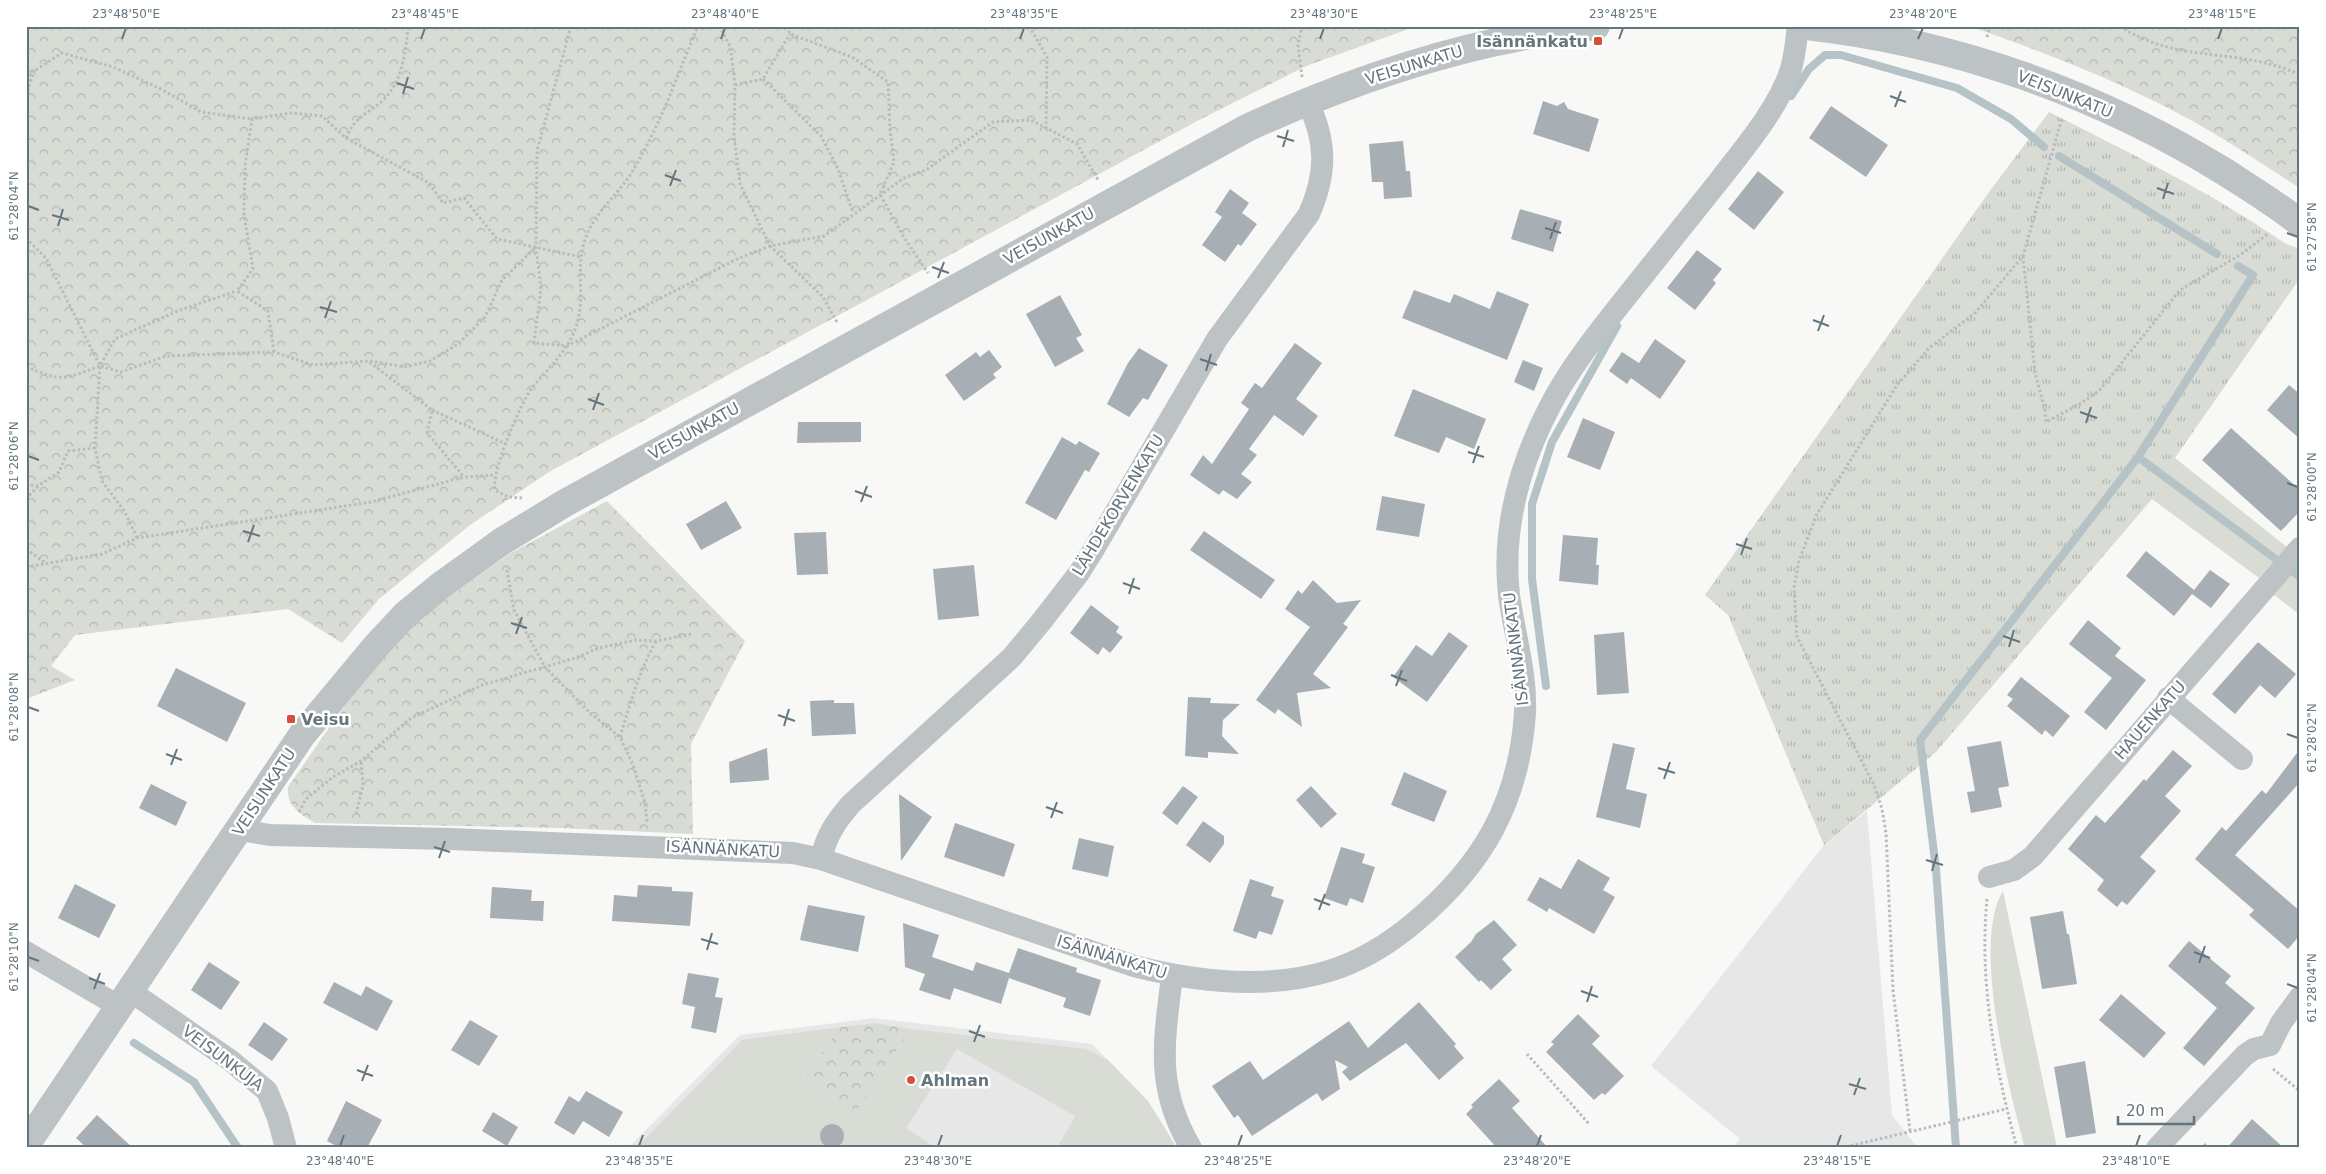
<svg xmlns="http://www.w3.org/2000/svg" width="2326" height="1174" font-family="'DejaVu Sans',sans-serif">
	<style>
		.built { fill: #e6e7e6 }
		.grass { fill: #d8dcd5 }
		.forest { fill: url(#forest-crowns) }
		.park { fill: url(#park-tufts) }
		.lines { fill: none; stroke-linecap: round; stroke-linejoin: round }
		.stream { stroke: #b6c3c6; stroke-width: 8 }
		.building { fill: #a7afb4 }
		.path { stroke: #b8bcbe; stroke-width: 3; stroke-dasharray: 2.5 2.5; stroke-linecap: butt }
		.minor { stroke: #bdc2c5; stroke-width: 22 }
		.tertiary { stroke: #bdc2c5; stroke-width: 28 }
		.ticks { fill: none; stroke: #65757e; stroke-width: 2 }
		.poi-dot { fill: #d55038; stroke: #fff; stroke-width: 2 }
		.labels { text-anchor: middle; dominant-baseline: central; stroke-width: 5; stroke-linejoin: round; paint-order: stroke }
		.poi-label { font-size: 16px; font-weight: bold; fill: #65757e; stroke: #fff; text-anchor: start }
		.street-label { font-size: 16px; fill: #65757e; stroke: #fff }
		.neatline { fill: none; stroke: #65757e; stroke-width: 2 }
		.ticks-label { font-size: 12px; text-anchor: middle; fill: #65757e }
	</style>
	<defs>
		<pattern id="forest-crowns" width="20" height="18" patternUnits="userSpaceOnUse" patternTransform="scale(1.25)"><rect width="20" height="18" fill="#d8dcd5"/><path d="M2 6a3 3 0 1 1 6 0M12 15a3 3 0 1 1 6 0" fill="none" stroke="#b3b7b2"/></pattern>
		<pattern id="park-tufts" width="24" height="20" patternUnits="userSpaceOnUse" patternTransform="scale(1.25)"><rect width="24" height="20" fill="#d8dcd5"/><path d="M3 7l-1-3M5 7V3M7 7l1-3M15 17l-1-3M17 17v-4M19 17l1-3" fill="none" stroke="#b3b7b2"/></pattern>
	</defs>
	<rect width="100%" height="100%" fill="#f8f8f6"/>
	<path class="built" d="M1867,811l25,304 26,33h-185l7,-9 -89,-73 173,-221z
		M874,1018l218,26 56,57 29,47h-549l112,-113z"/>
	<path class="grass" d="M2175,458l112,89 -28,31 -107,-79z
		M2300,564v51l-27,-21z
		M2003,891l54,257h-32c-16,-58 -54,-206 -22,-257z
		M841,1027l-39,50 54,34 55,-82 175,20 22,11 40,41 29,47h-120l18,-32 -118,-67 -51,79 30,20 -299,-1 105,-107z"/>
	<path class="forest" d="M26,26h1391l-111,40 -107,54 -650,352 -79,53 -91,74 -37,44 -54,-34 -213,26 -24,31 24,14 -49,19z
		M1969,26h331v162c-32,-20 -64,-42 -97,-61 -74,-42 -154,-73 -234,-101z
		M607,501l138,140 -54,103 2,90 -132,-6 -246,-5c-15,-9 -29,-17 -27,-36l52,-75 48,-61 31,-33 90,-64z
		M875,1023l36,6 -55,82 -54,-33 39,-51z"/>
	<path class="park" d="M2049,112c83,42 160,79 237,132l14,5v29l-125,180 -23,41 -216,253 -112,93 -96,-230 -23,-20 284,-403z"/>
	<g class="lines">
		<path class="stream" d="M1791,96l18,-27 16,-14h16l116,33 54,31 33,28
			M2059,156l158,98
			M2138,457l162,120
			M1546,686l-14,-107v-75l20,-62 65,-116
			M134,1043l60,39 44,66
			M1956,1148l-20,-279 -16,-129 218,-283 115,-182 -15,-9"/>
	</g>
	<path class="building" d="M1543,101l14,5 7,-4 4,7 31,10 -10,33 -56,-18z
		M1831,106l57,39 -22,32 -57,-39z
		M1403,141l3,30h4l2,26 -28,2 -1,-17h-11l-3,-38z
		M1758,171l26,21 -30,38 -26,-21z
		M1230,189l19,14 -7,10 15,11 -16,22 -3,-2 -13,18 -23,-17 20,-28 -7,-5z
		M1520,209l42,12 -9,31 -42,-13z
		M1697,250l25,19 -9,11 3,3 -21,27 -28,-22z
		M1414,290l36,13 4,-9 36,15 7,-18 32,13 -22,56 -105,-42z
		M1060,295l22,40 -6,3 8,13 -29,16 -29,-53z
		M1655,339l31,22 -26,38 -29,-21 -4,6 -18,-13 13,-19 17,11z
		M1295,343l27,20 -26,36 22,17 -15,20 -29,-21 -25,34 8,6 -16,19 11,8 -15,17 -14,-9 -4,5 -29,-20 13,-20 9,9 37,-55 -8,-6 14,-20 7,5z
		M1139,348l29,17 -20,35 -5,-2 -14,19 -22,-13 21,-41z
		M989,350l13,17 -9,7 3,4 -32,23 -19,-26 31,-23 4,5z
		M1523,360l20,8 -9,23 -20,-9z
		M2289,385l11,9v45l-33,-29z
		M1413,389l73,30 -12,30 -28,-12 -7,16 -45,-17z
		M1583,418l32,14 -15,38 -33,-13z
		M798,422h63v20l-64,1z
		M2231,428l69,62v21l-19,20 -79,-71z
		M1062,437l14,8 3,-4 21,12 -11,19 -4,-2 -29,50 -31,-17z
		M1382,496l43,8 -6,33 -43,-7z
		M726,501l16,27 -41,22 -15,-26z
		M1204,531l71,49 -14,19 -71,-49z
		M826,532l2,42 -31,1 -3,-42z
		M1563,535l35,3 -2,27h3l-1,20 -39,-4z
		M2146,551l48,39 16,-20 20,14 -19,24 -19,-14 -18,22 -48,-40z
		M974,565l5,51 -41,4 -5,-51z
		M1313,580l24,23 24,-3 -18,24 5,3 -35,47 18,14 -34,5 5,34 -24,-18 -3,5 -19,-14 54,-73 -25,-18 13,-19 4,4z
		M1091,605l28,22 -3,5 7,5 -13,16 -7,-6 -5,8 -28,-22z
		M2088,620l33,28 -6,8 31,24 -40,50 -22,-18 28,-34 -43,-34z
		M1449,632l19,14 -41,56 -34,-25 23,-32 16,11z
		M1624,632l5,61 -32,2 -3,-60z
		M2258,642l38,32 -21,24 -15,-13 -25,29 -23,-20z
		M176,668l70,35 -19,39 -70,-36z
		M2021,677l49,39 -17,21 -8,-7 -3,5 -35,-29 6,-7 -6,-4z
		M1188,697l23,1 -1,5 30,1 -17,16 -1,16 17,18 -31,-2v6l-23,-2z
		M834,700v3h20l2,31 -44,2 -2,-35z
		M2001,741l8,45 -11,2 4,19 -31,6 -4,-21 8,-1 -8,-44z
		M1613,743l22,5 -9,41 21,5 -7,34 -44,-11z
		M767,748l2,32 -39,3 -1,-21z
		M2300,749v33l-65,73 65,56v24l-12,14 -39,-34 5,-5 -59,-51 27,-32 4,4 36,-41 4,4z
		M2173,750l19,16 -27,30 16,15 -41,46 16,14 -29,34 -5,-4 -5,6 -20,-17 7,-10 -36,-31 28,-34 9,8 39,-44 2,2z
		M1404,772l43,19 -13,31 -43,-17z
		M151,784l36,18 -11,24 -37,-18z
		M1183,786l15,11 -21,28 -15,-12z
		M1311,786l26,28 -16,14 -25,-28z
		M899,794l33,23 -31,44z
		M1203,821l21,15v8l-14,19 -24,-18z
		M955,823l60,21 -11,33 -60,-20z
		M1079,838l35,8 -6,31 -36,-8z
		M1341,847l24,7 -3,9 13,4 -12,36 -13,-5 -3,8 -23,-8z
		M1578,859l32,19 -7,12 12,7 -21,37 -45,-26 -2,4 -20,-12 13,-23 21,12z
		M1250,879l24,8 -3,9 13,4 -12,35 -13,-4 -3,8 -23,-8z
		M75,884l41,21 -17,33 -41,-20z
		M638,885l34,2v4l21,1 -3,34 -78,-5 2,-26 23,2z
		M492,887l40,3 -1,11h13l-1,20 -53,-3z
		M808,905l57,11 -7,36 -58,-12z
		M2063,911l4,23h2l8,50 -35,5 -12,-72z
		M1494,920l23,25 -15,14 10,11 -21,20 -10,-10 -2,2 -24,-25 16,-15 5,-8z
		M903,923l36,12 -7,22 41,14 3,-9 33,11 9,-25 59,20 -1,4 25,8 -11,36 -27,-9 3,-9 -57,-20 -8,26 -47,-16 -4,12 -31,-10 6,-16 -20,-7z
		M2189,941l42,35 -6,7 30,25 -51,58 -21,-18 34,-40 -49,-42z
		M209,962l31,20 -19,28 -30,-20z
		M688,973l31,5 -4,19 8,1 -7,35 -25,-5 4,-21 -13,-3z
		M334,982l27,14 5,-10 27,15 -16,30 -54,-28z
		M2121,994l45,39 -22,25 -45,-38z
		M1419,1002l37,42 -2,2 10,12 -25,22 -33,-37 -56,38 -8,-9 6,-5 -13,-7 5,29 -18,12 -5,-8 -65,43 -14,-21 -4,3 -22,-32 38,-25 13,19 86,-59 19,27z
		M1578,1014l22,22 -8,8 32,32 -19,19 -3,-2 -8,7 -48,-48 8,-8 -3,-2z
		M470,1020l28,16 -19,30 -28,-16z
		M264,1022l24,17 -16,22 -24,-16z
		M2085,1061l11,72 -30,5 -12,-71z
		M1499,1079l21,22 -8,7 36,40h-51l-31,-34 7,-7 -2,-2z
		M586,1091l37,21 -14,25 -26,-16 -9,14 -20,-12 15,-27 10,6z
		M346,1101l36,19 -15,28h-27l-13,-7z
		M493,1112l25,15 -11,19 -25,-15z
		M97,1115l36,33h-46l-11,-10z
		M2252,1119l32,29h-57z
		M820 1136a12 12 0 1 1 24 0a12 12 0 1 1-24 0Z"/>
	<g class="lines">
		<path class="path" d="M571,26l-34,125 -1,97 5,40 -7,55 33,3 172,-88 31,-12 54,-10 80,-58 22,-8 67,-48 38,-2 46,24 21,36
			M719,26l11,20 2,14 3,25 -1,51 6,48 30,62 53,51 15,27
			M787,26l3,8 62,23 36,25 2,48 4,32 -14,32 23,42 25,37
			M1029,26l18,31 -1,71
			M2120,26c54,38 123,21 180,49
			M1987,37l3,-11
			M26,71h8l28,-18 51,14 46,21 42,24 51,7
			M1302,77l-4,-32 4,-19
			M26,79l8,-8 -8,24
			M763,79l58,57 17,33 15,44
			M735,85l28,-6 27,-45
			M346,138c10,-22 17,-21 35,-36 21,-18 25,-50 27,-76
			M26,238l20,20 54,108 21,6 45,-16 108,-4 39,13 55,-4 64,49 -5,23 37,44
			M2023,256l12,117 10,37 1,12 32,-17 21,-14 81,-101 60,-35 29,-22
			M274,352l-6,-41 -31,-20 16,-22 -9,-54 1,-49 7,-47 39,-6 31,3 24,22 83,45 14,20 21,-5 33,41 84,18
			M370,361l35,6 25,-6 28,-17 27,-27 17,-37 33,-32
			M26,366c36,17 38,13 74,0
			M432,410l74,34
			M26,484l12,2 21,-14 9,-21 27,-3
			M522,498l-14,-1 -13,-7c-4,-18 25,-86 37,-102 16,-20 36,-37 44,-61 10,-28 -1,-59 9,-87 8,-26 31,-43 45,-65 29,-46 47,-99 68,-149
			M26,499l11,-12
			M137,538l-12,-26 -23,-31 -7,-33 5,-82 15,-27 65,-29 57,-19
			M26,549l21,15
			M26,567l76,-13 35,-16 234,-36 93,-25 31,-2
			M507,570l7,40 31,57 45,46 30,24 13,28 12,38 2,19
			M620,737c10,-33 19,-65 36,-96
			M299,812l7,-13 27,-22 28,-16 50,-43 71,-33 93,-27 24,-10 37,-8 20,1 35,-7
			M356,814l7,-29 -2,-24
			M1987,899c-8,84 8,168 30,249
			M1527,1054l63,71
			M2273,1069l27,22
			M1910,1131l-17,-141 -7,-157 -4,-24 -8,-24 -77,-148 -3,-50 5,-26 17,-45 81,-131 32,-37 46,-35 48,-57 39,-138
			M2204,1144l4,4
			M1841,1148l165,-39"/>
		<path class="minor" d="M2168,698l74,61
			M240,830l30,5 181,4 342,14 28,6 313,107c63,16 132,24 195,5 33,-10 60,-27 86,-49 68,-57 104,-120 110,-209 2,-40 -11,-80 -16,-118 -7,-64 10,-128 39,-185 19,-38 45,-71 71,-104 34,-43 69,-86 103,-129 23,-30 56,-69 68,-105 5,-15 6,-31 8,-46
			M821,859c5,-23 15,-38 30,-55l161,-147 29,-35 38,-49 15,-24 123,-210 92,-125c18,-41 18,-73 -2,-113
			M1989,877l25,-7 19,-14 267,-308
			M26,952l94,55
			M1172,976c-8,66 -17,111 19,172
			M130,991l100,69 37,31 11,27 8,30
			M2157,1148l88,-93 9,-6 16,-4 11,-22 19,-26"/>
		<path class="tertiary" d="M1806,26c147,16 293,68 419,146 25,16 51,32 75,51
			M26,1145l276,-410 75,-90 29,-31 34,-28 61,-44 64,-39 682,-375c111,-51 227,-90 349,-102"/>
	</g>
	<path class="ticks" d="M122,39l4,-11M421,39l4,-11M721,39l4,-11M1020,39l4,-11M1320,39l4,-11M1619,39l4,-11M1918,39l5,-11M2218,39l4,-11M397,83l17,6M403,94l5,-17M1890,96l16,6M1895,107l6,-16M1277,136l17,5M1283,147l5,-17M665,175l16,6M670,186l6,-16M2157,188l17,6M2163,199l5,-16M28,206l11,4M52,215l17,5M58,226l5,-17M1545,228l16,5M2287,233l11,4M1550,239l6,-17M932,267l17,6M938,278l6,-16M320,307l17,5M325,318l6,-17M1813,320l16,6M1818,331l6,-16M1200,359l17,6M1206,371l5,-17M588,399l16,6M593,410l6,-17M2080,412l17,6M2086,423l5,-16M1468,452l16,5M28,456l11,4M1473,463l6,-17M2287,483l11,4M855,491l17,6M861,502l6,-16M243,531l17,5M248,542l6,-17M1736,544l16,5M1741,555l6,-17M1123,583l17,6M1129,594l5,-16M511,623l16,5M516,634l6,-17M2003,636l17,6M2009,647l5,-17M1391,675l16,6M1396,686l6,-16M28,707l11,4M778,715l17,6M784,726l5,-17M2287,734l11,4M166,754l16,6M171,765l6,-16M1658,768l17,5M1664,779l6,-17M1046,807l17,6M1051,818l6,-16M434,847l16,5M439,858l6,-17M1926,860l17,5M1932,871l5,-17M1314,899l16,6M1319,910l6,-16M701,939l17,5M707,950l5,-17M2194,952l16,6M28,957l11,4M2199,963l6,-17M89,978l16,6M2287,984l11,4M94,989l6,-16M1581,991l17,6M1587,1002l5,-16M969,1031l16,6M974,1042l6,-17M357,1070l16,6M362,1081l6,-16M1849,1084l17,5M1854,1095l6,-17M340,1146l4,-11M639,1146l4,-11M938,1146l4,-11M1238,1146l4,-11M1537,1146l4,-11M1837,1146l4,-11M2136,1146l4,-11"/>
	<g class="poi-dot">
		<rect x="1593" y="36" width="10" height="10" rx="2.5"/>
		<rect x="286" y="714" width="10" height="10" rx="2.5"/>
		<circle cx="911" cy="1080" r="5"/>
	</g>
	<g class="labels">
		<g class="poi-label">
			<text x="1588" y="41" text-anchor="end">Isännänkatu</text>
			<text x="301" y="719">Veisu</text>
			<text x="921" y="1080">Ahlman</text>
		</g>
		<g class="street-label">
			<text transform="translate(1414 65) rotate(-17)">VEISUNKATU</text>
			<text transform="translate(2065 94) rotate(22)">VEISUNKATU</text>
			<text transform="translate(1049 236) rotate(-29)">VEISUNKATU</text>
			<text transform="translate(694 431) rotate(-29)">VEISUNKATU</text>
			<text transform="translate(1118 505) rotate(-59)">LÄHDEKORVENKATU</text>
			<text transform="translate(1516 649) rotate(-97)">ISÄNNÄNKATU</text>
			<text transform="translate(2150 720) rotate(-49)">HAUENKATU</text>
			<text transform="translate(264 792) rotate(-57)">VEISUNKATU</text>
			<text transform="translate(723 849) rotate(3)">ISÄNNÄNKATU</text>
			<text transform="translate(1112 957) rotate(17)">ISÄNNÄNKATU</text>
			<text transform="translate(223 1058) rotate(37)">VEISUNKUJA</text>
		</g>
	</g>
	<rect width="2326" height="1174" fill="none" stroke="#ffffff" stroke-width="55"/>
	<path d="M2118 1116v8h76v-8" fill="none" stroke="#65757e" stroke-width="2.5"/>
	<text x="2126" y="1116" font-size="15" fill="#65757e" stroke="#ffffff" stroke-width="4" paint-order="stroke">20 m</text>
	<rect x="28" y="28" width="2270" height="1118" class="neatline"/>
	<g class="ticks-label">
		<text x="126" y="18">23°48'50"E</text>
		<text x="425" y="18">23°48'45"E</text>
		<text x="725" y="18">23°48'40"E</text>
		<text x="1024" y="18">23°48'35"E</text>
		<text x="1324" y="18">23°48'30"E</text>
		<text x="1623" y="18">23°48'25"E</text>
		<text x="1923" y="18">23°48'20"E</text>
		<text x="2222" y="18">23°48'15"E</text>
		<text transform="translate(14 206) rotate(-90)" y="4">61°28'04"N</text>
		<text transform="translate(2312 237) rotate(-90)" y="4">61°27'58"N</text>
		<text transform="translate(14 456) rotate(-90)" y="4">61°28'06"N</text>
		<text transform="translate(2312 487) rotate(-90)" y="4">61°28'00"N</text>
		<text transform="translate(14 707) rotate(-90)" y="4">61°28'08"N</text>
		<text transform="translate(2312 738) rotate(-90)" y="4">61°28'02"N</text>
		<text transform="translate(14 957) rotate(-90)" y="4">61°28'10"N</text>
		<text transform="translate(2312 988) rotate(-90)" y="4">61°28'04"N</text>
		<text x="340" y="1165">23°48'40"E</text>
		<text x="639" y="1165">23°48'35"E</text>
		<text x="938" y="1165">23°48'30"E</text>
		<text x="1238" y="1165">23°48'25"E</text>
		<text x="1537" y="1165">23°48'20"E</text>
		<text x="1837" y="1165">23°48'15"E</text>
		<text x="2136" y="1165">23°48'10"E</text>
	</g>
</svg>
